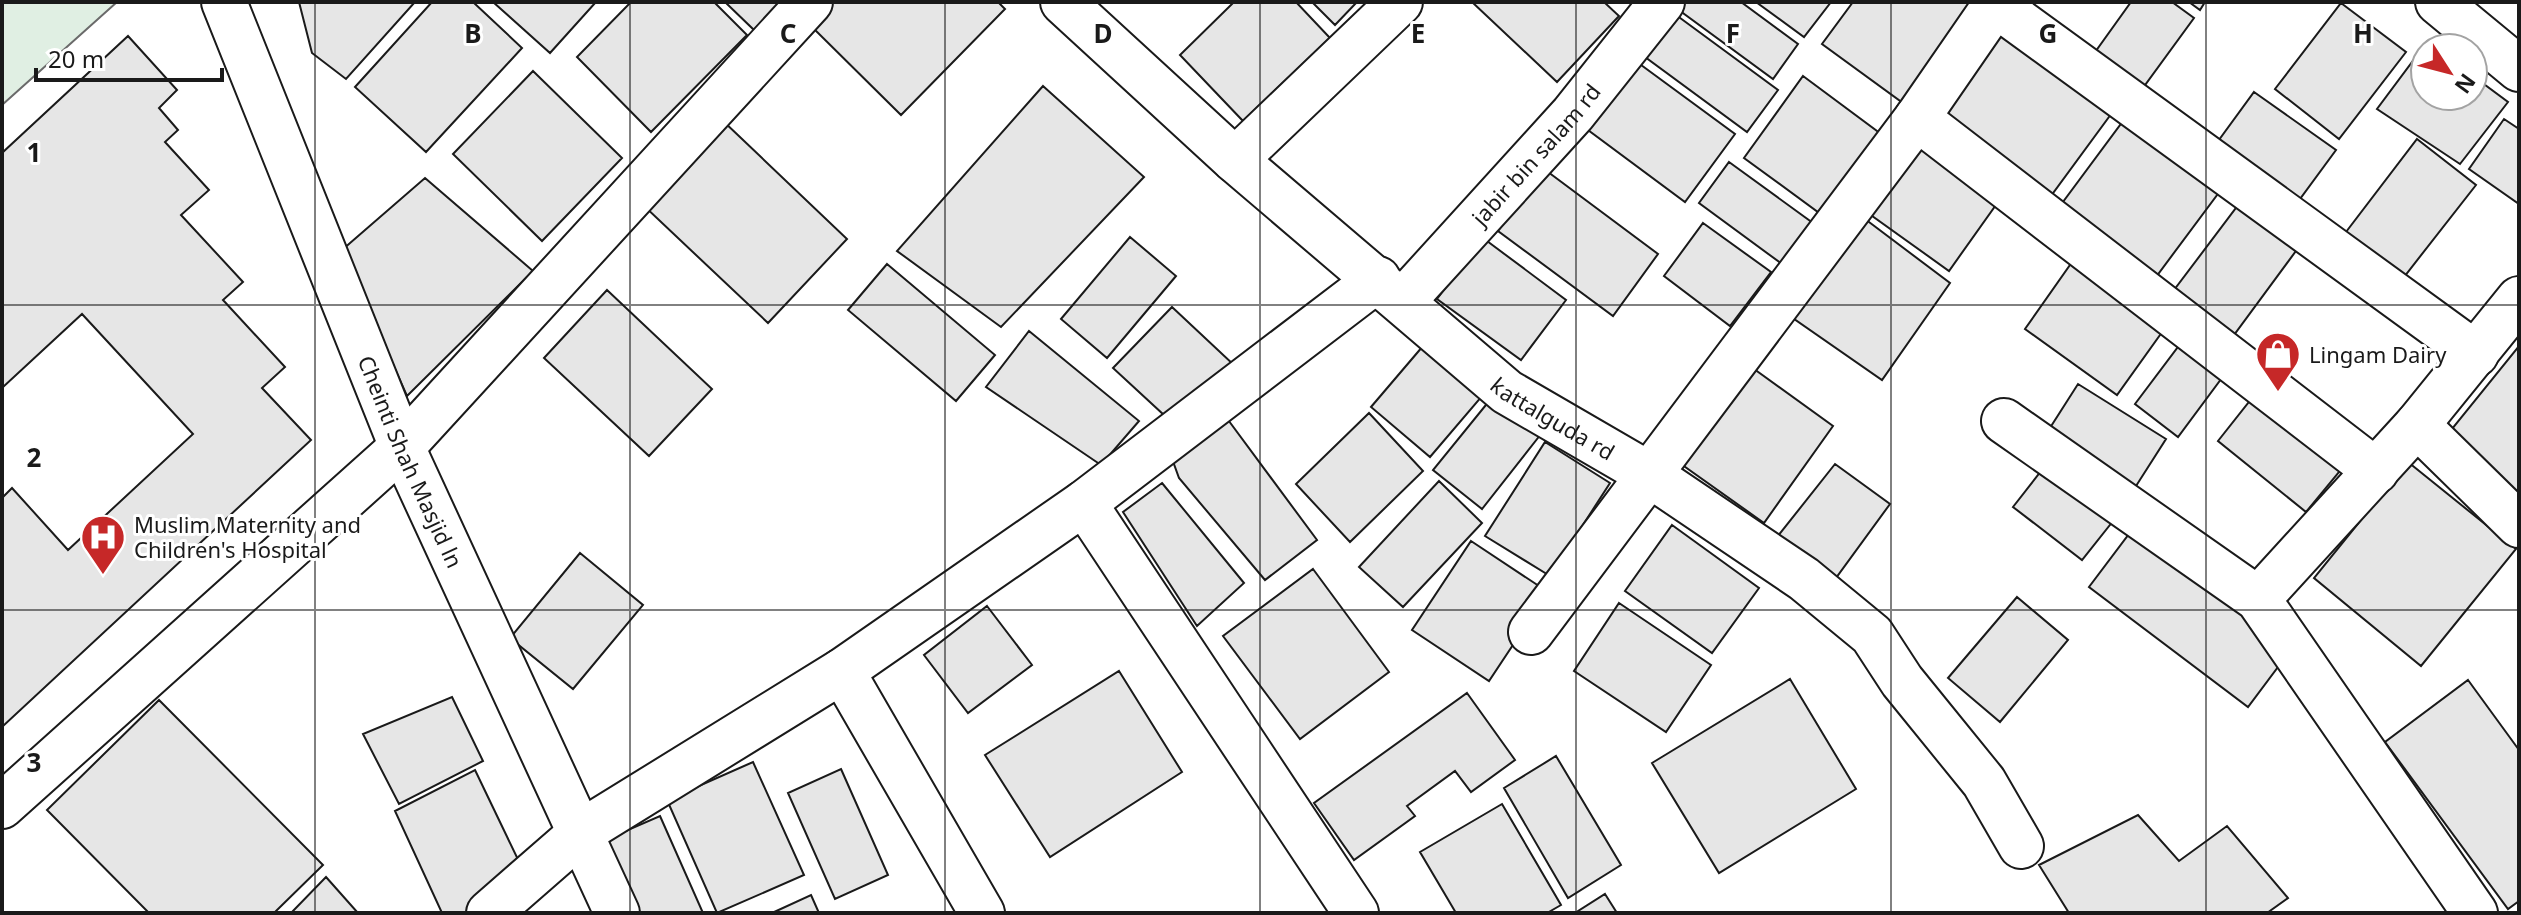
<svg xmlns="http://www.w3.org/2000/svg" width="2521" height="915" font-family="'Noto Sans',sans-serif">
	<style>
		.green { fill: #e0efe3; stroke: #6a6a6a; stroke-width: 2 }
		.building { fill: #e6e6e6; stroke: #1a1a1a; stroke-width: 2 }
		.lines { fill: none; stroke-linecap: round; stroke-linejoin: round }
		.minor-casing { stroke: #1a1a1a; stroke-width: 48 }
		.minor { stroke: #fff; stroke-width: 44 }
		.grid { fill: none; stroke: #1a1a1a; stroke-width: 2; stroke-opacity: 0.55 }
		.labels { text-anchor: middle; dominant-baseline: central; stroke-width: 6; stroke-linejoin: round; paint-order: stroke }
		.street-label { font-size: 22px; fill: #1a1a1a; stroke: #fff }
		.poi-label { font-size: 22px; fill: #1a1a1a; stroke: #fff; text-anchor: start }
		.grid-label { font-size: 26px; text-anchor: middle; font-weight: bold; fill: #1a1a1a; stroke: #fff; stroke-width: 6; stroke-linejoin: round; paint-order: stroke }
	</style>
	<rect width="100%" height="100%" fill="#fff"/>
	<path class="green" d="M2,2h115l-115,103z"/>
	<path class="building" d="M299,2h116l-69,77 -34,-26z
		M432,2h41l49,46 -96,104 -71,-65z
		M493,2h103l-46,51z
		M631,2h83l33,33 -96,97 -74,-75z
		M725,2h56l-27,28z
		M827,2h171l7,7 -104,106 -94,-93z
		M1234,2h62l34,36 -87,83 -63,-66z
		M1312,2h45l-22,23z
		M1472,2h132l15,14 -62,66z
		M1674,2h67l57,42 -25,35 -101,-74z
		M1756,2h75l-27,35z
		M1853,2h124l-74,101 -81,-59z
		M2131,2h41l22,16 -57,78 -49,-34z
		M2189,2h16l-5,8z
		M2341,3l65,49 -67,87 -64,-50z
		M1672,12l106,78 -31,42 -106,-78z
		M2004,23l113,83 -72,98 -113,-84z
		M128,36l49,54 -18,18 19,22 -13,12 44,48 -28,25 62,67 -20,18 62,67 -23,21 49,52 -309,287v-229l10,-10 56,62 125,-116 -111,-120 -80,74v-235z
		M2427,42l8,6h-10v48h48v-20l35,26 -48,62 -83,-55z
		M1637,62l98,72 -50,68 -97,-72z
		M533,71l89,87 -80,83 -89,-87z
		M1803,76l78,58 -59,81 -78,-57z
		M1043,86l101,91 -143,150 -104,-76z
		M2254,92l82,58 -39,53 -81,-59z
		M2132,109l97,70 -76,102 -96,-71z
		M721,119l126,120 -79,84 -126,-119z
		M2504,119l15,10v75l-50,-35z
		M1921,138l82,57 -54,76 -81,-58z
		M2417,139l59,46 -72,92 -58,-45z
		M1729,162l88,64 -31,41 -87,-64z
		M1544,169l114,85 -45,62 -115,-85z
		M425,178l108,93 -126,125 -65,-146z
		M2248,192l59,44 -76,103 -60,-45z
		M1865,219l85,64 -68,97 -95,-66z
		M1703,223l68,49 -41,54 -66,-50z
		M1130,237l46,39 -69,82 -46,-39z
		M1483,238l83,62 -45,60 -84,-61z
		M2077,255l93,66 -53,74 -92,-66z
		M887,264l108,91 -39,46 -108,-91z
		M607,290l105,99 -63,67 -105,-98z
		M1172,307l63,59 -58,61 -64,-59z
		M1029,331l110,90 -38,44 -115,-78z
		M2187,335l43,32 -52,70 -43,-33z
		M1423,346l60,49 -53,62 -59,-50z
		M2519,346v147l-72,-58z
		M1743,361l90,65 -69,97 -90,-64z
		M2078,384l88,55 -37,58 -88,-55z
		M2260,388l89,72 -43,52 -88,-71z
		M1494,395l47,39 -59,75 -49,-39z
		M1223,413l94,127 -52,40 -86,-102 -9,-25z
		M1369,413l54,58 -73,71 -54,-58z
		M1545,442l65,41 -60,93 -65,-40z
		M2052,457l69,54 -39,49 -69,-53z
		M2408,462l108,87 -95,117 -107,-88z
		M1835,464l55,40 -57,78 -59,-41z
		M1439,481l43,42 -79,84 -44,-40z
		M1162,483l82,100 -47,43 -74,-114z
		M1672,525l87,63 -47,65 -87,-62z
		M2132,530l158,121 -42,56 -159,-120z
		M1471,541l77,51 -59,89 -77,-51z
		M580,553l63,52 -70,84 -63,-51z
		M1313,569l76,103 -89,67 -77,-103z
		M2017,597l51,43 -68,82 -52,-44z
		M1619,603l92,62 -45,67 -92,-61z
		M987,606l45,59 -64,48 -44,-58z
		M1119,671l63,101 -132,85 -65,-102z
		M1790,679l66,110 -137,84 -67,-110z
		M2468,680l51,70v151l-11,8 -123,-167z
		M1467,693l48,67 -44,32 -16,-21 -48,35 8,10 -61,44 -40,-57z
		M452,697l31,64 -84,43 -36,-70z
		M159,700l164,165 -49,48h-125l-102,-103z
		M1556,756l65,109 -53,33 -64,-110z
		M753,762l51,113 -87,38 -50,-113z
		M841,769l47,106 -53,24 -47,-106z
		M475,770l49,102 -56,41h-26l-47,-102z
		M1502,804l59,101 -14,8h-91l-36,-61z
		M2138,815l41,46 48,-35 61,72 -21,15h-198l-30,-48z
		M660,816l43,97h-64l-32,-74z
		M326,877l32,36h-67z
		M1605,894l12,19h-42z
		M811,895l8,18h-47z"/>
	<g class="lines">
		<g class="minor-casing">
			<g id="minor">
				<path id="s1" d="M224,2l178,445 215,466"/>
				<path id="s2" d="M1063,2l172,158 272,232 143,83 154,104 68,56 30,46 82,101 37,64"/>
				<path d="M1992,2l484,352"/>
				<path d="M2438,2l81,67"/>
				<path d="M1917,118l459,353"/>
				<path d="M1235,160l165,-158"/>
				<path id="s3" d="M1403,301l170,-187 89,-112"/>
				<path d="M2004,421l254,178 217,314"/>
				<path d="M2417,425l102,100"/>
				<path d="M1084,503l272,410"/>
				<path d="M2258,599l159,-174 102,-126"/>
				<path d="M1531,632l386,-514 78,-113"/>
				<path d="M842,671l140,242"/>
				<path d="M2,806l400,-359 408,-445"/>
				<path d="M489,913l94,-82 259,-160 242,-168 294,-224"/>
			</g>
		</g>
		<use href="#minor" class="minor"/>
	</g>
	<path class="grid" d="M315,2v911M630,2v911M945,2v911M1260,2v911M1576,2v911M1891,2v911M2206,2v911M2,305h2517M2,610h2517"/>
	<defs>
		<g id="shop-pin" transform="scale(2.3)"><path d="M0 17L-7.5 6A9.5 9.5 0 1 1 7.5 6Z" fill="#c62828" stroke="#fff"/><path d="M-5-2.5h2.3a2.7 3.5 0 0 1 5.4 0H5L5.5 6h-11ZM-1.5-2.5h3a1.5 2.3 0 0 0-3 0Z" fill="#fff"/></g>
		<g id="hospital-pin" transform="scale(2.3)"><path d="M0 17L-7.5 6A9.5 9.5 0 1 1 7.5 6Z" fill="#c62828" stroke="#fff"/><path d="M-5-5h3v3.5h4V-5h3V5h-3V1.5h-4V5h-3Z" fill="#fff"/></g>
	</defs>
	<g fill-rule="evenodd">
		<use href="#shop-pin" x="2278" y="354"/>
		<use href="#hospital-pin" x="103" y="537"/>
	</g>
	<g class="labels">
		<g class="street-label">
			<text stroke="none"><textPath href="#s3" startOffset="198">jabir bin salam rd</textPath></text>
			<text stroke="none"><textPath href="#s2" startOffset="644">kattalguda rd</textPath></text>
			<text stroke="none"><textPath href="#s1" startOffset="496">Cheinti Shah Masjid ln</textPath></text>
		</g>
		<g class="poi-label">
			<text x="2309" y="354">Lingam Dairy</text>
			<text x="134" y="524">Muslim Maternity and<tspan x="134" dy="25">Children's Hospital</tspan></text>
		</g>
	</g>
	<g class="grid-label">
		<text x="473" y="43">B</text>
		<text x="788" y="43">C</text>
		<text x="1103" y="43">D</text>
		<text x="1418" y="43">E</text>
		<text x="1733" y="43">F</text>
		<text x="2048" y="43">G</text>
		<text x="2363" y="43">H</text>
		<text x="34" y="162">1</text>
		<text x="34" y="467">2</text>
		<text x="34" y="772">3</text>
	</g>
	<rect width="2521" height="915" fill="none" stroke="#1a1a1a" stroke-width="8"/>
	<g transform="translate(2449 72) rotate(126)"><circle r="38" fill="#ffffff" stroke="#a3a3a3" stroke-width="2"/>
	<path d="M0-6L14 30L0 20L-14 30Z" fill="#c62828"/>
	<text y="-12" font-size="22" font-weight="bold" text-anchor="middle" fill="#1a1a1a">N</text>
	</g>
	<path d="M36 68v12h186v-12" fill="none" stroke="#1a1a1a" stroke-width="4"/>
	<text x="48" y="68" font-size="24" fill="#1a1a1a" stroke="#ffffff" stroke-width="6" paint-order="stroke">20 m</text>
</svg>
